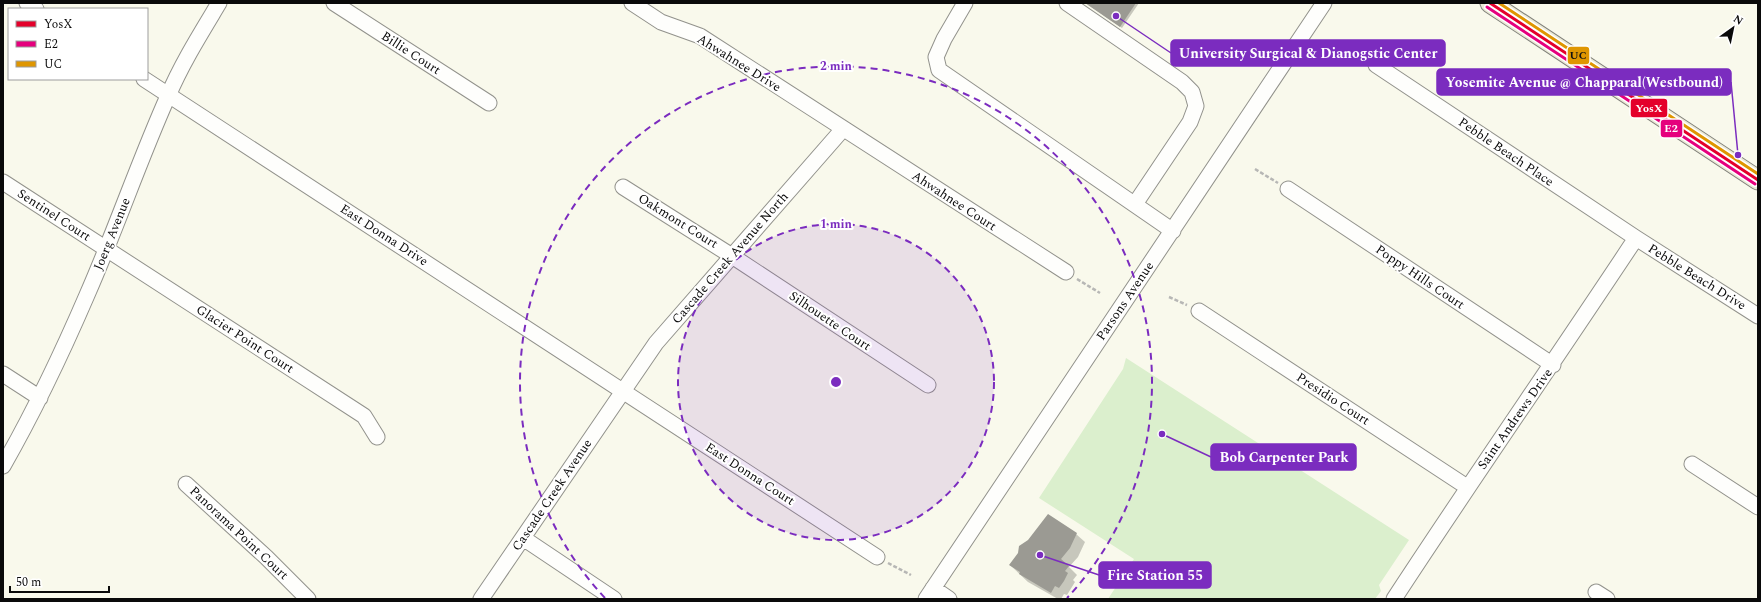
<svg xmlns="http://www.w3.org/2000/svg" width="1761" height="602" font-family="Spectral,serif">
	<style>
		.green { fill: #dbefcd }
		.shadow { fill: #0003 }
		.building { fill: #9b9a93 }
		.lines { fill: none; stroke-linecap: round; stroke-linejoin: round }
		.minor-casing { stroke: #92928c; stroke-width: 17 }
		.major-casing { stroke: #7f7f79; stroke-width: 21 }
		.path { stroke: #b7b7b5; stroke-width: 2.5; stroke-dasharray: 4 2; stroke-linecap: butt }
		.minor { stroke: #fefefc; stroke-width: 15 }
		.major { stroke: #ebead7; stroke-width: 19 }
		.bus-1-casing { stroke: #fff; stroke-width: 6 }
		.bus-2-casing { stroke: #fff; stroke-width: 6 }
		.bus-3-casing { stroke: #fff; stroke-width: 6 }
		.bus-1 { stroke: #e4002b; stroke-width: 3 }
		.bus-2 { stroke: #e5007d; stroke-width: 3 }
		.bus-3 { stroke: #df9601; stroke-width: 3 }
		.ring { fill: none; stroke: #7b2cbf; stroke-width: 2; stroke-dasharray: 7 5 }
		.labels { text-anchor: middle; dominant-baseline: central; stroke-width: 4; stroke-linejoin: round; paint-order: stroke }
		.street-label { font-size: 13px; fill: #0a0a0a; stroke: #fff }
		.centre { fill: #7b2cbf; stroke: #fff; stroke-width: 2 }
		.ring-label { font-size: 12px; text-anchor: middle; font-weight: bold; fill: #7b2cbf; stroke: #fff; stroke-width: 4; stroke-linejoin: round; paint-order: stroke }
		.leader { fill: none; stroke: #7b2cbf; stroke-width: 1.5 }
		.callout-dot { fill: #7b2cbf; stroke: #fff; stroke-width: 1.5 }
		.callout { fill: #7b2cbf; stroke: #7b2cbf; stroke-width: 1.5 }
		.callout-label { font-size: 14px; text-anchor: middle; font-weight: bold; fill: #fff }
		.line-badge { stroke: #fff; stroke-width: 1.5 }
		.badge-label { font-size: 11px; text-anchor: middle; font-weight: bold; fill: #fff }
		.pale-badge-label { font-size: 11px; text-anchor: middle; font-weight: bold; fill: #111 }
	</style>
	<rect width="100%" height="100%" fill="#f9f9ec"/>
	<path class="green" d="M1126,358l283,182 -30,45 2,6 -6,8h-267l26,-40 -95,-61 84,-129z"/>
	<path class="shadow" d="M1093,3h46l-17,25 -29,-20z
		M1076,534l9,8 -7,15 -9,10 8,8 -4,5 2,2 -8,13 -3,-1 -3,5h-3l-30,-17 -18,-17z"/>
	<path class="building" d="M1085,3h51l-16,24z
		M1048,514l29,19 -7,15 -9,11 8,7 -4,5 3,2 -4,8 -5,7 -4,-2 -4,7 -32,-19 1,-2 -11,-7 9,-12 1,-7 9,-6z"/>
	<g class="lines">
		<g class="minor-casing">
			<path id="minor" d="M27,3l9,6
				M334,3l155,100
				M632,3l29,19 39,14 366,236
				M965,3l-21,36 -8,18 3,13 234,161
				M1067,3l115,79 10,10 4,14 -6,16 -55,82
				M1376,65l260,173 122,78
				M144,79l733,478
				M3,182l361,234 13,21
				M623,187l109,69 196,129
				M1288,189l265,176
				M1199,311l268,176
				M3,374l37,24
				M1692,464l66,43
				M3,466c32,-56 59,-113 84,-171 29,-66 52,-134 81,-199 14,-33 33,-63 51,-93
				M186,484l80,73 42,42
				M523,538l91,61
				M933,588l16,11
				M1596,592l11,7
				M481,599l175,-256 187,-214
				M926,599l398,-596
				M1394,599c79,-121 162,-240 242,-361"/>
		</g>
		<g class="major-casing">
			<path id="major" d="M1490,3l268,177"/>
		</g>
		<path class="path" d="M1347,47l18,11
			M1255,169l23,14
			M1077,279l23,14
			M1169,297l18,8
			M888,563l23,12"/>
		<use href="#minor" class="minor"/>
		<use href="#major" class="major"/>
		<g class="bus-1-casing">
			<path id="bus-1" d="M1490,3l268,177"/>
		</g>
		<g class="bus-2-casing">
			<path id="bus-2" d="M1487,7l268,177"/>
		</g>
		<g class="bus-3-casing">
			<path id="bus-3" d="M1499,3l259,171"/>
		</g>
		<use href="#bus-1" class="bus-1"/>
		<use href="#bus-2" class="bus-2"/>
		<use href="#bus-3" class="bus-3"/>
	</g>
	<circle cx="836" cy="382" r="158" fill="#7b2cbf" fill-opacity=".12"/>
	<g class="ring">
		<circle cx="836" cy="382" r="158"/>
		<path d="M605 598A316 316 0 1 1 1067 598"/>
	</g>
	<g class="labels">
		<g class="street-label">
			<text transform="translate(411 53) rotate(33)">Billie Court</text>
			<text transform="translate(739 63) rotate(32)">Ahwahnee Drive</text>
			<text transform="translate(1506 152) rotate(34)">Pebble Beach Place</text>
			<text transform="translate(954 201) rotate(33)">Ahwahnee Court</text>
			<text transform="translate(54 215) rotate(33)">Sentinel Court</text>
			<text transform="translate(678 221) rotate(32)">Oakmont Court</text>
			<text transform="translate(112 234) rotate(-68)">Joerg Avenue</text>
			<text transform="translate(384 235) rotate(33)">East Donna Drive</text>
			<text transform="translate(730 258) rotate(-49)">Cascade Creek Avenue North</text>
			<text transform="translate(1420 277) rotate(34)">Poppy Hills Court</text>
			<text transform="translate(1697 277) rotate(32)">Pebble Beach Drive</text>
			<text transform="translate(1125 301) rotate(-56)">Parsons Avenue</text>
			<text transform="translate(830 321) rotate(34)">Silhouette Court</text>
			<text transform="translate(245 339) rotate(33)">Glacier Point Court</text>
			<text transform="translate(1333 399) rotate(33)">Presidio Court</text>
			<text transform="translate(1515 419) rotate(-55)">Saint Andrews Drive</text>
			<text transform="translate(750 474) rotate(33)">East Donna Court</text>
			<text transform="translate(552 495) rotate(-56)">Cascade Creek Avenue</text>
			<text transform="translate(239 533) rotate(43)">Panorama Point Court</text>
		</g>
	</g>
	<circle cx="836" cy="382" r="6" class="centre"/>
	<g class="ring-label">
		<text x="836" y="70">2 min</text>
		<text x="836" y="228">1 min</text>
	</g>
	<path class="leader" d="M1116 16L1171 53M1738 155L1731 82M1162 434L1211 457M1040 555L1099 575"/>
	<g class="callout-dot">
		<circle cx="1116" cy="16" r="4"/>
		<circle cx="1738" cy="155" r="4"/>
		<circle cx="1162" cy="434" r="4"/>
		<circle cx="1040" cy="555" r="4"/>
	</g>
	<g class="callout">
		<rect x="1171" y="40" width="274" height="26" rx="4"/>
		<rect x="1437" y="69" width="294" height="26" rx="4"/>
		<rect x="1211" y="444" width="145" height="26" rx="4"/>
		<rect x="1099" y="562" width="112" height="26" rx="4"/>
	</g>
	<g class="callout-label">
		<text x="1308" y="58">University Surgical &amp; Dianogstic Center</text>
		<text x="1584" y="87">Yosemite Avenue @ Chapparal(Westbound)</text>
		<text x="1284" y="462">Bob Carpenter Park</text>
		<text x="1155" y="580">Fire Station 55</text>
	</g>
	<g class="line-badge">
		<rect x="1567" y="46" width="23" height="19" rx="4" fill="#df9601"/>
		<rect x="1630" y="98" width="38" height="20" rx="4" fill="#e4002b"/>
		<rect x="1660" y="119" width="23" height="19" rx="4" fill="#e5007d"/>
	</g>
	<g class="badge-label">
		<text x="1649" y="112">YosX</text>
		<text x="1671" y="132">E2</text>
	</g>
	<g class="pale-badge-label">
		<text x="1578" y="59">UC</text>
	</g>
	<rect width="1761" height="602" fill="none" stroke="#0a0a0a" stroke-width="8"/>
	<rect x="8" y="8" width="140" height="72" fill="#ffffff" stroke="#9d9d9d"/>
	<rect x="16" y="21" width="20" height="6" fill="#e4002b" stroke="#9d9d9d"/>
	<text x="44" y="28" font-size="12" fill="#0a0a0a">YosX</text>
	<rect x="16" y="41" width="20" height="6" fill="#e5007d" stroke="#9d9d9d"/>
	<text x="44" y="48" font-size="12" fill="#0a0a0a">E2</text>
	<rect x="16" y="61" width="20" height="6" fill="#df9601" stroke="#9d9d9d"/>
	<text x="44" y="68" font-size="12" fill="#0a0a0a">UC</text>
	<g transform="translate(1733 28) rotate(33)" stroke="#ffffff" stroke-width="3" paint-order="stroke">
	<path d="M0-3L7 15L0 10L-7 15Z" fill="#0a0a0a"/>
	<text y="-6" font-size="11" font-weight="bold" text-anchor="middle" fill="#0a0a0a">N</text>
	</g>
	<path d="M10 586v6h99v-6" fill="none" stroke="#0a0a0a" stroke-width="2"/>
	<text x="16" y="586" font-size="12" fill="#0a0a0a" stroke="#ffffff" stroke-width="3" paint-order="stroke">50 m</text>
</svg>
